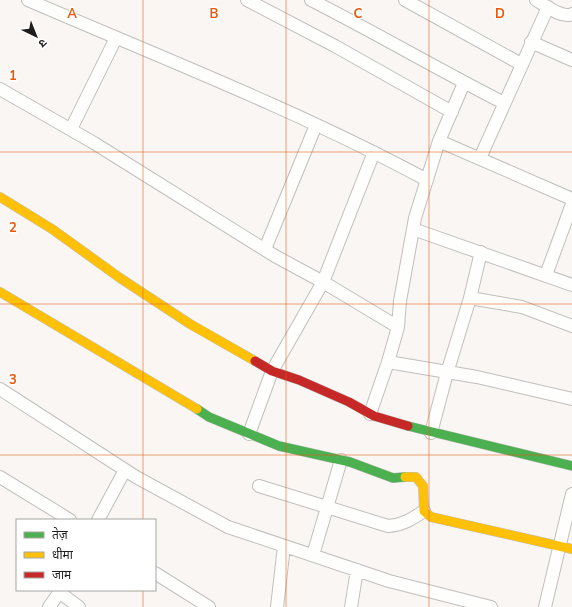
<svg xmlns="http://www.w3.org/2000/svg" width="572" height="607" font-family="'Nunito Sans','Noto Sans Devanagari',sans-serif">
	<style>
		.lines { fill: none; stroke-linecap: round; stroke-linejoin: round }
		.street-casing { stroke: #c1bfbd; stroke-width: 14 }
		.fast-casing { stroke: #c1bfbd; stroke-width: 10 }
		.slow-casing { stroke: #c1bfbd; stroke-width: 10 }
		.jam-casing { stroke: #c1bfbd; stroke-width: 10 }
		.street { stroke: #fefefd; stroke-width: 12 }
		.fast { stroke: #4caf50; stroke-width: 9 }
		.slow { stroke: #ffc107; stroke-width: 9 }
		.jam { stroke: #c62828; stroke-width: 9 }
		.grid { fill: none; stroke: #e8590c; stroke-width: 1; stroke-opacity: 0.55 }
		.grid-label { font-size: 13px; text-anchor: middle; font-weight: bold; fill: #e8590c; stroke: #fff; stroke-width: 3; stroke-linejoin: round; paint-order: stroke }
	</style>
	<rect width="100%" height="100%" fill="#f9f6f3"/>
	<g class="lines">
		<g class="street-casing">
			<path id="street" d="M28,0c134,58 271,111 399,180
				M247,0l88,46 117,66
				M311,0c65,33 128,70 193,103
				M405,0l116,64
				M536,0c9,5 26,19 36,14
				M531,42l41,18
				M0,89l94,54 181,113 48,26 75,45
				M71,129l45,-91
				M439,141l133,58
				M480,158l68,-151
				M413,229l159,56
				M265,249l51,-124
				M546,275l26,-71
				M470,298l11,-46
				M388,362l89,15 95,22
				M0,389l136,88 92,50 161,54 102,26
				M370,414l18,-52 10,-35 2,-26 15,-83 24,-77 25,-58
				M431,433l16,-60 23,-75 52,9 50,19
				M249,434l23,-63 51,-89 51,-130
				M0,477l70,43
				M259,486l129,40c15,-1 24,-7 36,-15
				M98,520l27,-50
				M313,555l28,-95
				M155,573l54,34
				M59,592l20,15
				M49,607l12,-17
				M277,607l7,-61
				M351,607l6,-37
				M545,607l27,-113"/>
		</g>
		<g class="fast-casing">
			<path id="fast" d="M197,409l12,8 70,29 71,16 43,16 12,-1
				M408,426l164,40"/>
		</g>
		<g class="slow-casing">
			<path id="slow" d="M0,197l52,32 68,49 70,46 65,37
				M0,292l197,117
				M405,477h11l7,9 1,25 7,6 141,32"/>
		</g>
		<g class="jam-casing">
			<path id="jam" d="M255,361l17,10 27,9 50,22 25,14 34,10"/>
		</g>
		<use href="#street" class="street"/>
		<use href="#fast" class="fast"/>
		<use href="#slow" class="slow"/>
		<use href="#jam" class="jam"/>
	</g>
	<path class="grid" d="M143,0v520M286,0v607M429,0v607M0,152h572M0,304h572M0,455h572M143,590v17"/>
	<g class="grid-label">
		<text x="72" y="18">A</text>
		<text x="214" y="18">B</text>
		<text x="358" y="18">C</text>
		<text x="500" y="18">D</text>
		<text x="13" y="80">1</text>
		<text x="13" y="232">2</text>
		<text x="13" y="384">3</text>
	</g>
	<rect x="16" y="519" width="140" height="72" fill="#ffffff" stroke="#a5a5a4"/>
	<rect x="24" y="532" width="20" height="6" fill="#4caf50" stroke="#a5a5a4"/>
	<text x="52" y="539" font-size="12" fill="#1f1d1b">तेज़</text>
	<rect x="24" y="552" width="20" height="6" fill="#ffc107" stroke="#a5a5a4"/>
	<text x="52" y="559" font-size="12" fill="#1f1d1b">धीमा</text>
	<rect x="24" y="572" width="20" height="6" fill="#c62828" stroke="#a5a5a4"/>
	<text x="52" y="579" font-size="12" fill="#1f1d1b">जाम</text>
	<g transform="translate(36 36) rotate(137)" stroke="#ffffff" stroke-width="3" paint-order="stroke">
	<path d="M0-3L7 15L0 10L-7 15Z" fill="#1f1d1b"/>
	<text y="-6" font-size="11" font-weight="bold" text-anchor="middle" fill="#1f1d1b">उ</text>
	</g>
</svg>
